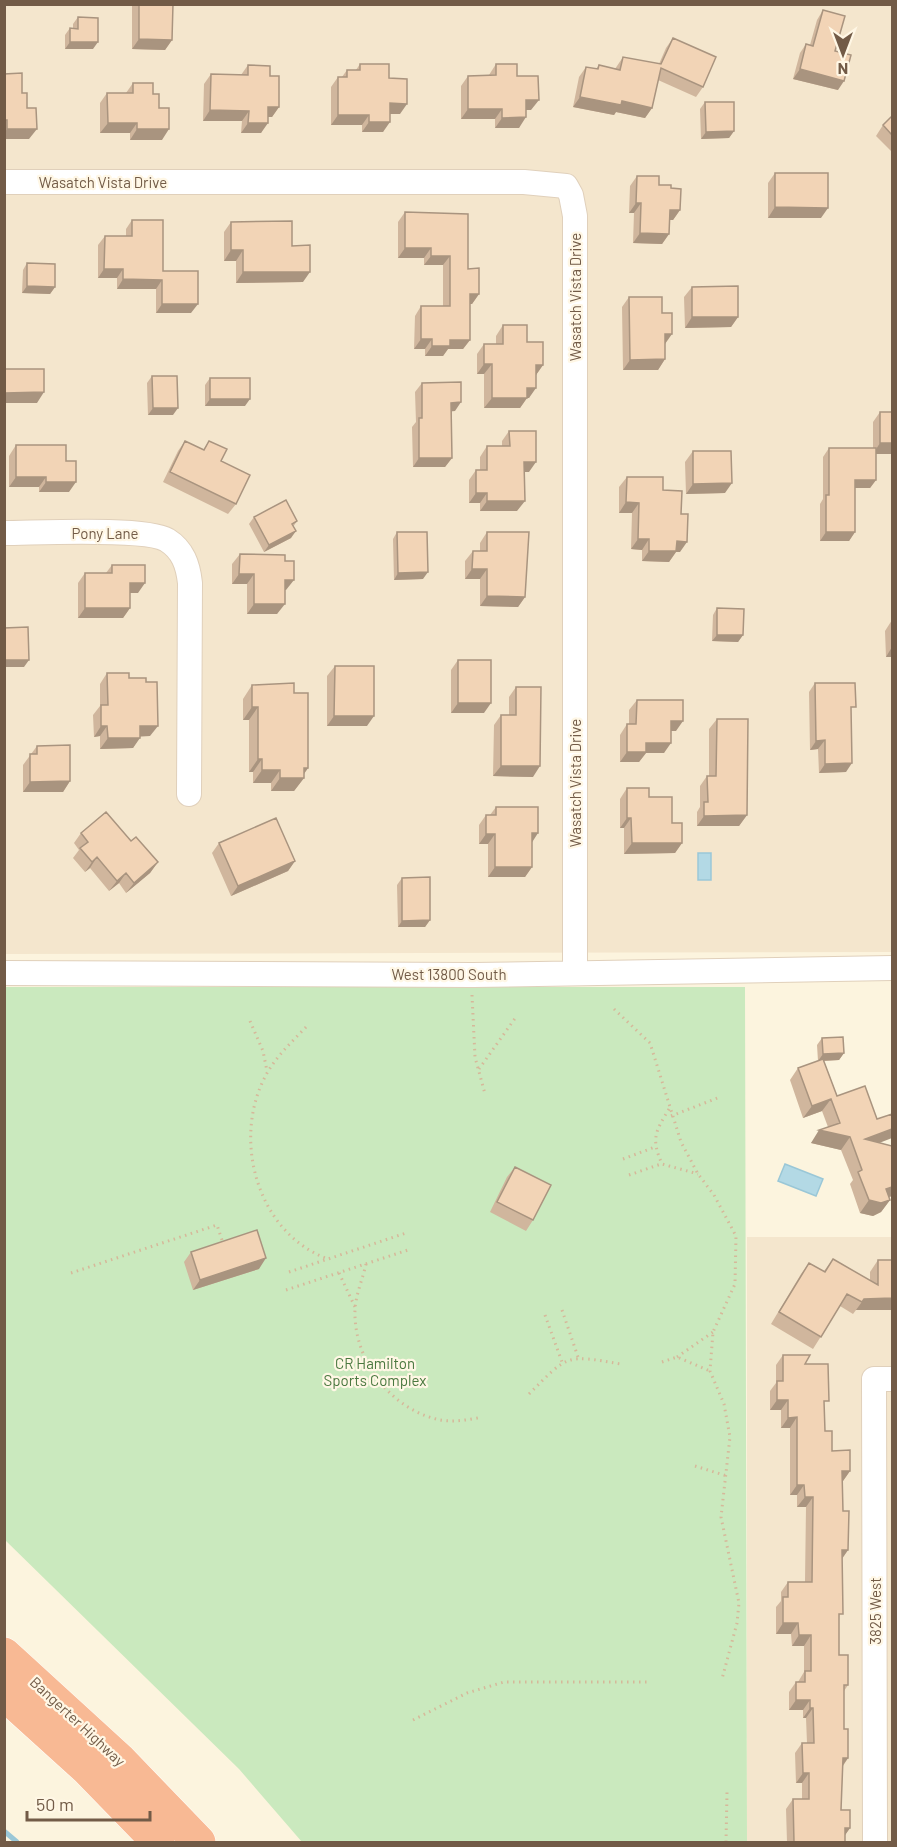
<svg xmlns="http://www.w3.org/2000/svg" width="897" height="1847" font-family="Barlow,sans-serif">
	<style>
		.residential { fill: #f4e6cd }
		.green { fill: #cae9be }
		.water { fill: #b3d9e5; stroke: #9ac7d7; stroke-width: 1.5 }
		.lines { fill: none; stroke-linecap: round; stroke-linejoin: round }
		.stream { stroke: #9ac7d7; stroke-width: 5 }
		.minor-casing { stroke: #e0d0bb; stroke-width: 26 }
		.highway-casing { stroke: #fff; stroke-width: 34 }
		.path { stroke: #d6b89a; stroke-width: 3; stroke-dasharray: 1.5 4.5; stroke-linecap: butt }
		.minor { stroke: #fff; stroke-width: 24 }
		.highway { stroke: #f8b994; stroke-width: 33 }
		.wall { fill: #d0b69d }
		.shaded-wall { fill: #a9947f }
		.building { fill: #f2d4b6; stroke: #a9947f; stroke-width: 1.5 }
		.labels { text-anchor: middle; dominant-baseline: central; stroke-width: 4.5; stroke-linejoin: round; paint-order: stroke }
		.street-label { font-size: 15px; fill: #725b47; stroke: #fff7e5 }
		.park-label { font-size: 15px; fill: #4a783f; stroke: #fff7e5 }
	</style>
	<rect width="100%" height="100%" fill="#fcf4de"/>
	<path class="residential" d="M4,5h888v947l-887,2z
		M747,1237h145v605h-145z"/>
	<path class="green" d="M4,987h741l2,855h-445l-63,-73 -234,-229z"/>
	<path class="water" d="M698,853h13v27h-13z
		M785,1164l38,15 -7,17 -38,-15z"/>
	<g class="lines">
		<path class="stream" d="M4,1831l13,11"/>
		<g class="minor-casing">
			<path id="minor" d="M4,182h520l42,4 5,9 4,21v756
				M4,533c32,0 141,-6 163,7 16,10 21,25 23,43l-1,211
				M4,973l469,2 419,-7
				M875,1842l-1,-463h18"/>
		</g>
		<g class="highway-casing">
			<path id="highway" d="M4,1654l116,106 79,82
				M4,1694l83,75 71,73"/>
		</g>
		<path class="path" d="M472,995l3,62 10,37
			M614,1009l36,34 31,99 17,32 16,21 22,41 -1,48 -22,48 -3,39 14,33 6,33 -9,80 18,86 -2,20 -15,56
			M250,1021l13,30 4,20
			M306,1027c-16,17 -33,32 -43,54 -30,63 -4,153 65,178
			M479,1069l37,-52
			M669,1109c-14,23 -18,30 -7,55l36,10
			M671,1116l49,-19
			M623,1159l32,-12
			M629,1175l32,-11
			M366,1264c-3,14 -10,30 -11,45 -2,49 33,98 81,110 15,4 32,1 46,-2
			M289,1272l117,-39
			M71,1273l146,-48 6,18
			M339,1273l16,34
			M286,1290l125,-41
			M562,1310l16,47
			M545,1315l17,47
			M677,1357l36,-25
			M662,1362l15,-5 33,14
			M529,1394c39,-39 36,-40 91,-30
			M695,1466l32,10
			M413,1720l54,-27 37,-11h147
			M726,1842l1,-50"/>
		<use href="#minor" class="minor"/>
		<use href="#highway" class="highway"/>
	</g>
	<path class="wall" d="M132,4h41l-1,36 -7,10 -33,-1z
		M823,10l12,41 3,39 -45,-11 7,-26 6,-9 4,1 7,-25z
		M78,17l15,32h-28v-14l5,-7 3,1v-5z
		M673,38l30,49 -7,10 -38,-17 -6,28 -7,10 -29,-6 -2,3 -41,-8 6,-30 7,-10 10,2 3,-4 16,4 8,-12 36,7 7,-16z
		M360,64l29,14 11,36h-10l-7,18h-21v-7h-31v-38l7,-10h4l5,-7h9z
		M496,64l21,12 14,34h-5l-7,18h-24v-9h-34v-33l7,-10 21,-1z
		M248,65l22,11 9,31 -7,10h-4l-7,16h-20l1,-12h-39l1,-37 7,-10 30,1z
		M4,74l18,19 5,15 2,31h-25z
		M133,83l20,11 6,14 3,32h-32v-7h-30v-30l7,-10h19z
		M705,102l29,29 -5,7 -28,1 -1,-30z
		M892,116v36l-16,-16 7,-11z
		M775,173l46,45h-53v-35z
		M637,176l22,9 12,3 9,22 -7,10h-3l-1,14 -7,10 -29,-1 1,-30h-5l1,-27z
		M405,212l63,57 11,25 -7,10h-2v36l-7,9h-15l-5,7h-18v-7h-11l1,-33 6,-10h22v-41h-19v-7h-26v-36z
		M132,220l31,51 28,42h-35v-24h-39v-11h-19v-33l7,-9h21v-7z
		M231,222l61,24 11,36 -67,1v-22h-12v-29z
		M27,263l28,24 -5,7 -28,-1 1,-23z
		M692,287l46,30 -7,10 -46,1 -1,-31z
		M629,297l33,16 3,31v15l-7,11h-35l-1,-63z
		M503,325l24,17 16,23 -7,10 -7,23h-2l-7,10h-36v-34h-7v-20l7,-10h12v-8z
		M152,376l21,39h-25l-1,-32z
		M210,378l35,28h-40v-21z
		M422,383l33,28h-3v47l-7,9h-32l-1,-40 4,-5 -1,-30z
		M880,412l12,42h-16v26l-6,8h-15v44l-6,9h-29v-37l3,-5v-42l6,-9h44v-26z
		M509,431l20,41h-5l-7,39h-37v-8h-11v-23l7,-10h4v-13l7,-11h15v-5z
		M185,441l18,9 6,-9 12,20 15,43 -8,10 -65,-32 15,-31z
		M16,445l50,16 3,31h-30v-5h-30v-31z
		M693,451l32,42 -39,1 -1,-32z
		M627,477l36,13 17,62h-4l-7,10 -27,-1v-11l-11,-1 1,-36h-13v-26z
		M254,517l43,4 -4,6 -2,11 -27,14 -15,-28z
		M397,532l26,47 -29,1 -1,-41z
		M487,532l38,65 -7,10 -38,-1v-27h-15v-18l8,-10h7v-8z
		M240,554l46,36h-1l-8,24h-30v-30h-15v-20z
		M112,565l26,28h-8v15l-7,10h-45v-35l7,-10h21z
		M717,608l26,27 -5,7 -26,-1 1,-26z
		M892,620v37h-6l-1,-26z
		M458,660l26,53h-33v-43z
		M335,666l32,60h-40v-50z
		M107,673l22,5 21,58h-10l-7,12 -33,1v-13l-6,1 -1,-22 7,-9v-22z
		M815,683l36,31 -5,58 -27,1 -1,-24 -8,1 -1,-58z
		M252,685l56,83 -4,6v4l-10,13h-23v-8h-18v-11h-4v-52h-6v-21z
		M516,687l17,90 -40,-1 1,-51 7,-10h8v-18z
		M637,700l39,31h-5l-7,22h-18l-7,9h-19v-27l7,-11h2v-14z
		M717,719l30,96 -8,11h-42v-14l3,-5v-21l7,-10h2v-47z
		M37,746l33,35 -7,11h-40v-27z
		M627,788l22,9 33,46 -7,10 -51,1v-26h-4v-29z
		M496,807l36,60 -7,10h-37v-33h-9v-19l7,-10h4z
		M81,833l50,8 27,21 -8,11 -24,20 -7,-10 -10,8 -19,-23 -5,4 -12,-14 6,-8 -5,-7z
		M219,843l76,18 -7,10 -57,25 -19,-43z
		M402,878l28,42 -5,7h-27l-1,-42z
		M822,1038l22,15 -5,7 -15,1 13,35 43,47 12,3v50l-3,1 1,3 -9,12 -8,4 -13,-3 -10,-29 3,-4 -12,-30 -30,-7 17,-16 -6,-16 -19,7 -13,-38 8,-12 20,-7 -1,-16z
		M515,1167l18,53 -7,11 -36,-19 17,-35z
		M191,1252l68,17 -66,21 -9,-28z
		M833,1259l37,22v-9l8,-12h14v50h-36l-3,4 -13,-8 -27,43 -42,-25 30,-50 8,-11 15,8z
		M783,1355l22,9 19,43 1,24 7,20 18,20 -7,10v30l5,39 -6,9 -3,61v35l9,30 -4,6v38l4,29 -5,8 -2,44 9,18 -5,7v7h-58l-1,-33 7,-10h9v-16h-6l-1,-30 7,-10h5l-1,-25h-3v-8h-14v-18l7,-10h2l6,-10v-26h-12l-1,-12h-15v-27l5,-6v-9l7,-10h17l1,-75h-9v-12h-7v-67h-9v-18h-11v-19l6,-8v-18z"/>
	<path class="shaded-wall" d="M139,39l33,1 -7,10 -33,-1z
		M70,42h28l-5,7h-28z
		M800,69l44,12 -6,9 -45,-11z
		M580,97l42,4 30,7 -7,10 -29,-6 -2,3 -41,-8z
		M526,100h13l-8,10h-13z
		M390,103l17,1 -7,10h-17z
		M268,107h11l-7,10h-11z
		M468,109h34l-7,10h-34z
		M210,110l39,1 -7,10h-39z
		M338,115h31l-7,10h-31z
		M526,117l-7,11h-24l7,-10z
		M369,122h21l-7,10h-21z
		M108,123h29l-7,10h-30z
		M248,123h20l-7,10h-20z
		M7,129h30l-8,10h-25v-6z
		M137,129h32l-7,11h-32z
		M734,131l-5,7 -28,1 5,-7z
		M636,203h5l-7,10h-5z
		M775,207l53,1 -7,10h-53z
		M670,210h10l-7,10h-10z
		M640,233l29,1 -7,10 -29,-1z
		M405,248h26l-7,10h-26z
		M231,250h12l-7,11h-12z
		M431,256h19l-7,9h-19z
		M104,269h19l-6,9h-19z
		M243,272h67l-7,10 -67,1z
		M123,279l39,1 -6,9h-39z
		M27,286l28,1 -5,7 -28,-1z
		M470,294h9l-7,10h-9z
		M162,304h36l-7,9h-35z
		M692,317h46l-7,10 -46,1z
		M665,334h7l-7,10z
		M421,339h11l-7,10h-11z
		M450,340h20l-7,9h-15l-5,7h-18l7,-10z
		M665,359l-7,11h-35l7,-10z
		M484,364h8l-8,10h-7z
		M536,365h7l-7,10z
		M527,388h9l-7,10h-2l-7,10h-36l8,-10z
		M44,392l-7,11h-33v-10z
		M210,399h40l-5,7h-40z
		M461,402l-6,9 -10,1 6,-9z
		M153,408h25l-5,7h-25z
		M880,443h12v11h-19z
		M419,458h33l-7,9h-32z
		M524,462h12l-7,10h-12z
		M16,477h30l-7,10h-30z
		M855,480h21l-6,8h-21z
		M46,482h30l-7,10h-30z
		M732,483l-7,10 -39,1 7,-10z
		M476,493h11l-7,10h-11z
		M487,501h38l-8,10h-37z
		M626,502l13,1 -7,10h-13z
		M296,531l-5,7 -27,14 5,-7z
		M826,532h29l-6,9h-29z
		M638,539h11l-7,11 -11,-1z
		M677,541l10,1 -7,10h-4l-7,10 -27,-1 7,-10z
		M472,569h15l-7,10h-15z
		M428,572l-5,7 -29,1 4,-7z
		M239,574h15l-7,10h-15z
		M285,580h9l-8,10h-8z
		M130,583h15l-7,10h-16z
		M487,596l38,1 -7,10 -38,-1z
		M254,604h31l-8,10h-30z
		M85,608h45l-7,10h-45z
		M717,635h26l-5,7 -26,-1z
		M892,647v10h-6z
		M4,660h25l-5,7h-20z
		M458,703h33l-7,10h-33z
		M252,707h6l-9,13h-6z
		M334,716h40l-7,10h-40z
		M671,721h12l-7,10h-12z
		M101,726h6l-7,10 -6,1z
		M140,726h18l-8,10 -17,1z
		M108,738h32l-7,10 -33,1z
		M825,740l-7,9 -8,1 6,-9z
		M646,743h25l-7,10h-18l-7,9h-19l7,-10z
		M258,759h4l-9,13h-4z
		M852,763l-6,9 -27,1 6,-9z
		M501,766h39l-7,11 -40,-1z
		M304,768h4l-7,10h3l-10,13h-23l9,-13z
		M262,770h18l-9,13h-18z
		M70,781l-7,11h-40l7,-10z
		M747,815l-8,11h-42l7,-10z
		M627,818h4l-7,10h-4z
		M532,833h6l-7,11z
		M486,834h9l-7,10h-9z
		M632,843h50l-7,10 -51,1z
		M97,857l-7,11 -5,4 7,-10z
		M295,861l-7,10 -57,25 7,-10z
		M158,862l-8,11 -24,20 8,-10z
		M495,867h37l-7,10h-37z
		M126,873l-7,10 -10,8 8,-10z
		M430,920l-5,7h-27l4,-6z
		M844,1053l-5,7 -21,1 5,-7z
		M831,1099l-9,12 -19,7 9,-12z
		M892,1129v9l-36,14 9,-13z
		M819,1130l31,7 -9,13 -30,-7z
		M892,1187v9l-15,5 9,-12z
		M869,1200h21l-9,12 -8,4 -13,-3z
		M266,1258l-7,11 -66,21 7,-10z
		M892,1298v12h-36l8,-11z
		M777,1400h11l-7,10h-11z
		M797,1417l-7,11h-9l7,-10z
		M842,1471h8l-7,10h-8z
		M797,1485h7l-7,10h-7z
		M805,1497h8l-7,10h-9z
		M842,1550h6l-7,10z
		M783,1623h15l-7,11h-15z
		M799,1635h12l-7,11h-12z
		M796,1700h14l-7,10h-14z
		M810,1708h3l-7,10h-3z
		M843,1758h5l-7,10z
		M803,1773h6l-7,10h-6z
		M845,1828h5l-7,10z"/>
	<path class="building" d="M139,4h34l-1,36 -33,-1z
		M823,10l22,6 -10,35 16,4 -7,26 -44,-12 6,-25 7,2z
		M78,17l20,1v24h-28v-14l8,1z
		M673,38l43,19 -13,30 -42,-19 -9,40 -30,-7 -1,4 -41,-8 6,-30 12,2 1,-4 21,5 3,-13 38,7z
		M360,64h29v14l18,1v25l-17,-1v19h-21v-7h-31v-38h9v-7h13z
		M496,64h21v12h21l1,24h-13v17l-24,1v-9h-34v-33l28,-1z
		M248,65l22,1v10h9v31h-11v16h-20l1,-12 -39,-1 1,-36 37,1z
		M22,73v20h5v15h9l1,21h-30v-9h-3v-46z
		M133,83h20v11h6v14h10v21h-32v-6h-29l-1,-30h26z
		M705,102h29v29l-28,1z
		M892,116v19l-9,-10z
		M775,173h53v35l-53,-1z
		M637,176h22v9h12v3l10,1 -1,21h-10l-1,24 -29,-1 1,-30h-5z
		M405,212l63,2v55l11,-1v26h-9v46h-20v6h-18v-7h-11v-33h29v-50h-19v-8h-26z
		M132,220h31v51h35v33h-36v-24l-39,-1v-10h-19l1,-33h27z
		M292,221v25l18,-1v27h-67v-22h-12v-28z
		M27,263l28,1v23l-28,-1z
		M738,286v31h-46v-30z
		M629,297h33v16h10v21h-7v25l-35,1z
		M503,325h24v17h16v23h-7v23h-9v10h-35v-34h-8v-20h19z
		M4,369h40v23l-40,1z
		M152,376h25l1,32h-25z
		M210,378h40v21h-40z
		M461,382v20l-10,1 1,55h-33v-40h3v-35z
		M880,412h12v31h-12z
		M509,431h27v31h-12l1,39h-38v-8h-11v-23h11v-24h23z
		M185,441l19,9 5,-9 18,8 -6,12 29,14 -14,29 -66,-32z
		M16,445h50v16h10v21h-30v-5h-30z
		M829,448h47v32h-21v52h-29v-37h3z
		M693,451h38l1,32 -39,1z
		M627,477h36v13l19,1 -1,23h7l-1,28 -10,-1 -1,10h-27v-12h-11l1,-36 -13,-1z
		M286,500l11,21 -5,3 4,7 -27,14 -15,-28z
		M397,532h30l1,40 -30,1z
		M487,532h42l-4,65 -38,-1v-27h-15l1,-18h14z
		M240,554l45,1v6h9v19h-9v24h-31v-30h-15z
		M112,565h33v18h-15v25h-45v-35h27z
		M717,608l27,1 -1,26h-26z
		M28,627l1,33h-25v-32z
		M458,660h33v43h-33z
		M335,666h39v50h-40z
		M107,673h22v5h17v4h11l1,44h-18v12h-32l-1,-12h-6v-21h7z
		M294,683v10h14v75h-4v10h-24v-8h-18v-11h-4v-52h-6v-22z
		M815,683h40l1,24h-5l1,56 -27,1v-24l-9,1z
		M516,687h25l-1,79h-39v-51h15z
		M637,700h46v21h-12v22h-25v9h-19v-28h9z
		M717,719h31l-1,96 -43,1v-14h4l-1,-26h9z
		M70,745v36l-40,1v-28h7v-8z
		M627,788h22v9h23v26h10v20h-50l-1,-25h-4z
		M496,807h42v26h-6v34h-37v-33h-9v-19h10z
		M106,812l25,29 5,-4 22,25 -24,21 -8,-10 -9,8 -20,-24 -5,5 -12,-14 8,-6 -7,-9z
		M276,818l19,43 -57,25 -19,-43z
		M430,877v43l-28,1v-43z
		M843,1037l1,16 -21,1 -1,-16z
		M823,1059l14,37 28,-10 12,33 15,-5v15l-27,10 27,7v41l-6,2 4,11 -9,3 -12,-3 -11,-28 4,-2 -12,-33 -31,-7 21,-7 -9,-24 -19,7 -14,-38z
		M515,1167l36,18 -18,35 -36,-18z
		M257,1230l9,28 -66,22 -9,-28z
		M833,1259l45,26v-25h14v38l-28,1 -2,3 -15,-8 -26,43 -42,-25 30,-49 16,9z
		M783,1355h27l-5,9h23l1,37h-5l1,30h7v20l18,-1v21h-8l1,40h6l-1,39h-6l1,64h-4v41h9v30h-4v44h4v29h-5l-2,52h9v18h-5v14h-51l-1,-43h16v-26h-6l-1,-30h12l-1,-35h-3v-8h-14v-18h9v-11h6v-36h-12l-1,-12h-15v-26h5v-15h24l1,-85h-8l-1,-12h-7v-68l-9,1v-18h-11v-19h6z"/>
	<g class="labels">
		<g class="street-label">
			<text x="103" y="182">Wasatch Vista Drive</text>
			<text transform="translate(575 297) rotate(-90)">Wasatch Vista Drive</text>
			<text x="105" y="533">Pony Lane</text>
			<text transform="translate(575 783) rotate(-90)">Wasatch Vista Drive</text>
			<text x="449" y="974">West 13800 South</text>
			<text transform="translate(875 1611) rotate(-90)">3825 West</text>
			<text transform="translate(78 1721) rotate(43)">Bangerter Highway</text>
		</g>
		<g class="park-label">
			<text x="375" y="1363">CR Hamilton<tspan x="375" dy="17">Sports Complex</tspan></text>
		</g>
	</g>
	<rect width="897" height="1847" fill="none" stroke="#725b47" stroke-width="12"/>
	<g transform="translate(843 54) rotate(180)" stroke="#fff7e5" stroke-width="4.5" paint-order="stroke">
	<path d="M0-4.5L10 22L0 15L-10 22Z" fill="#725b47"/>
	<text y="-9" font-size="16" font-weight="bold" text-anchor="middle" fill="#725b47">N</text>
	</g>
	<path d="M27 1811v9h123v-9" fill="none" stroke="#725b47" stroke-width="3"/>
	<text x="36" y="1811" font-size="18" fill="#725b47" stroke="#fff7e5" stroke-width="4.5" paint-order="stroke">50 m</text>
</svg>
